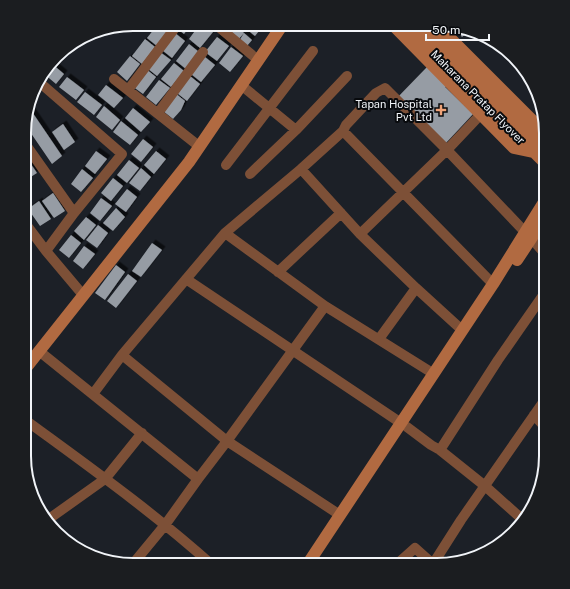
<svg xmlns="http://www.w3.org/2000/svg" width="570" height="589" font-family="'Public Sans',sans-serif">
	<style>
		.building { fill: #969ca4; filter: url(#shadow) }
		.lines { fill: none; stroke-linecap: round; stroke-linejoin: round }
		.street { stroke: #7d5037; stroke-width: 10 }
		.secondary { stroke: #b16a41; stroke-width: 12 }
		.poi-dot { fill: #efa378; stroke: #080a0d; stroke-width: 1.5 }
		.labels { text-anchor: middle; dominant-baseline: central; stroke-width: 4; stroke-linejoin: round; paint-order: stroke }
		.street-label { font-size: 11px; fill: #f1f4f8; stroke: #080a0d }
		.poi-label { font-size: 11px; fill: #f1f4f8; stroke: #080a0d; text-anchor: end }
		.rim { fill: none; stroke: #f1f4f8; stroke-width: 2 }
	</style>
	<defs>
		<filter id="shadow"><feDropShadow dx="3.5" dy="-3.5" stdDeviation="0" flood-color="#0009"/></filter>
	</defs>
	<rect width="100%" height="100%" fill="#1c2027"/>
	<path class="building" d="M158,24h5l7,6 -13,16 -10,-8z
		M172,24h20l-8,10z
		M200,24h3l10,8 -13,16 -11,-9z
		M240,24h21l2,2 -8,10z
		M236,26l8,7 -6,7 -8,-7z
		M454,26l4,1 11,4 -7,6 -9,-10z
		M175,33l10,8 -13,17 -10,-8z
		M244,33l8,7 -5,6 -8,-5z
		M217,37l12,9 -12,15 -12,-9z
		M145,39l10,8 -13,17 -10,-8z
		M189,44l10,8 -13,17 -10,-8z
		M231,47l12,9 -13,16 -11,-9z
		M160,52l11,8 -14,16 -10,-8z
		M130,56l10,8 -13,17 -10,-9z
		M205,57l10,8 -14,17 -10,-8z
		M51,63l13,11 -8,10 -13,-11z
		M174,63l10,8 -13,16 -10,-8z
		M427,67l19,19 -1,1 28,27 -28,30 -28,-27 24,-25 -24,25 -20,-19z
		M146,69l10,8 -13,17 -11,-8z
		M190,76l10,8 -13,17 -10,-8z
		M67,77l17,13 -8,10 -17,-13z
		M159,80l11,8 -14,17 -10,-8z
		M106,85l17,13 -9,10 -16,-13z
		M85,92l17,13 -8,10 -17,-13z
		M175,93l10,8 -4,9 -8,9 -10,-8z
		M28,106l34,50 -10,8 -26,-38v-14z
		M104,106l16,14 -8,10 -16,-13z
		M133,108l17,14 -9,10 -16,-14z
		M121,121l17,14 -8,10 -17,-13z
		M63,124l12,18 -11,8 -12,-18z
		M143,139l10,8 -12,15 -10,-8z
		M96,151l11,8 -12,15 -10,-8z
		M156,151l10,8 -12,15 -10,-9z
		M26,157l11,16 -11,7z
		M129,160l10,8 -12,15 -10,-8z
		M141,168l10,9 -11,14 -11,-8z
		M82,169l11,9 -12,14 -10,-8z
		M113,178l10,8 -12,15 -10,-8z
		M127,189l10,8 -11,15 -11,-8z
		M53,193l12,18 -11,7 -12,-17z
		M101,198l11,8 -12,15 -10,-8z
		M39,201l12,18 -11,7 -12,-17z
		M116,208l9,9 -12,14 -10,-8z
		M86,217l10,8 -12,15 -10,-9z
		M98,225l10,8 -11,15 -11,-8z
		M71,235l10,8 -12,15 -10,-8z
		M152,243l10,7 -21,27 -9,-6z
		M84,246l11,8 -12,15 -10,-8z
		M116,265l9,7 -20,28 -10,-7z
		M128,274l9,7 -21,27 -9,-7z"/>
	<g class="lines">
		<path class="street" d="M215,24l43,36
			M269,24l9,8
			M114,79l86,68
			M38,81l84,73 -48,59 -28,38
			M241,85l55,45
			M128,90l47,-62
			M158,113l45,-61
			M343,131l3,-6 30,-32 9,-5 62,62 78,82
			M26,145l48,68
			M226,165l87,-114
			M301,169l59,65 56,54 46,42
			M250,174l46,-44 51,-54
			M25,223l21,28 37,44
			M225,233l76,-64 42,-38 150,153
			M360,234l87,-84 34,-36
			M531,238l15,17
			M278,272l63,-59
			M186,279l215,144
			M379,339l37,-51
			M39,351l159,128
			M122,355l103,-122 100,73
			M93,394l29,-39 105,86 113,74
			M534,415l12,13
			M24,419c64,47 129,93 188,146
			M407,427l24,18 9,5 45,36 38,34
			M440,450l58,-90 48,-69
			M46,521l59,-42 37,-46
			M433,564l28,-44 85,-122
			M132,565l33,-40 33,-46 29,-38 98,-135 109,68
			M396,565l19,-17 19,17"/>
		<path class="secondary" d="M393,25l121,123 19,4
			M407,25l139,139
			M423,25l123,124
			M437,25l98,98 5,18
			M517,260l29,-44
			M25,369l164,-207 94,-138
			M307,565l186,-281 53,-85"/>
	</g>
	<path class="poi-dot" d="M439 104h4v4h4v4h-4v4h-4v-4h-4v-4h4z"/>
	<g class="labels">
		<g class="street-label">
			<text transform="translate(478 97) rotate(45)">Maharana Pratap Flyover</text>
		</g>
		<g class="poi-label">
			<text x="432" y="104">Tapan Hospital<tspan x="432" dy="13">Pvt Ltd</tspan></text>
		</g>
	</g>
	<path d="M0 0H570V589H0ZM133 31H437A102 102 0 0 1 539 133V456A102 102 0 0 1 437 558H133A102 102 0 0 1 31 456V133A102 102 0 0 1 133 31Z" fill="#1b1d20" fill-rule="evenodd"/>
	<path class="rim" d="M133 31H437A102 102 0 0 1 539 133V456A102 102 0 0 1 437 558H133A102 102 0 0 1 31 456V133A102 102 0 0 1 133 31Z"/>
	<path d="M426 34v6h63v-6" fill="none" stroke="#f1f4f8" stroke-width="2"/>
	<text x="432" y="34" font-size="12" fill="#f1f4f8" stroke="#080a0d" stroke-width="3" paint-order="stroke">50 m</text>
</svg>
